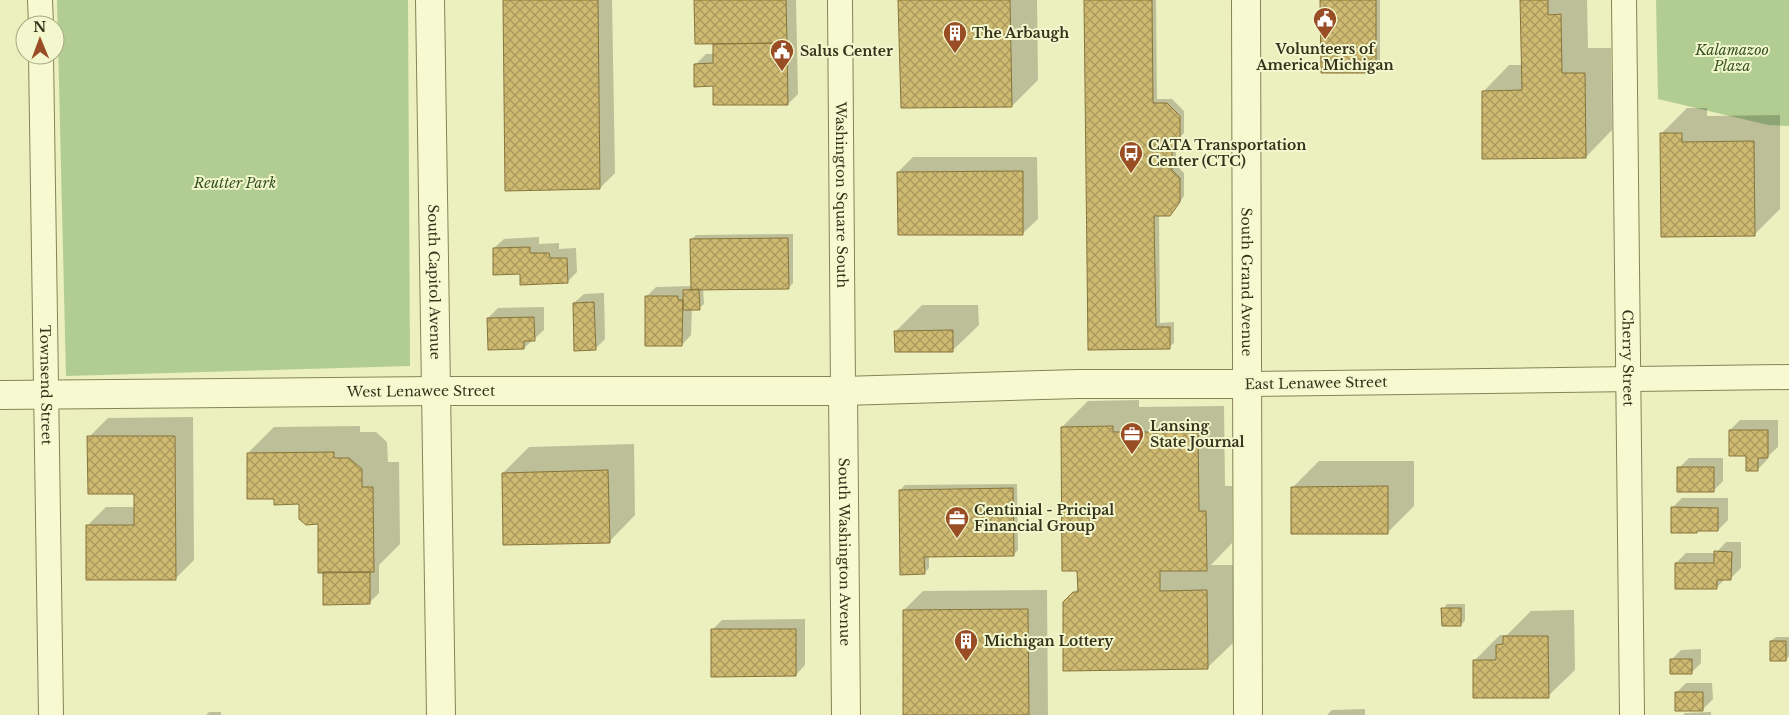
<svg xmlns="http://www.w3.org/2000/svg" width="1789" height="715" font-family="'Libre Baskerville',serif">
	<style>
		.green { fill: #b1cd91 }
		.shadow { fill: #0003 }
		.building { fill: url(#building-cross-hatch); stroke: #88753b }
		.lines { fill: none; stroke-linecap: round; stroke-linejoin: round }
		.minor-casing { stroke: #888356; stroke-width: 26 }
		.tertiary-casing { stroke: #888356; stroke-width: 30 }
		.minor { stroke: #f7fad1; stroke-width: 24 }
		.tertiary { stroke: #f7fad1; stroke-width: 28 }
		.labels { text-anchor: middle; dominant-baseline: central; stroke-width: 4; stroke-linejoin: round; paint-order: stroke }
		.poi-label { font-size: 14px; font-weight: bold; fill: #37321b; stroke: #f3f7cd; text-anchor: start }
		.park-label { font-size: 14px; font-style: italic; fill: #355421; stroke: #f3f7cd }
		.street-label { font-size: 14px; fill: #37321b; stroke: #f3f7cd }
	</style>
	<defs>
		<pattern id="building-cross-hatch" width="8" height="8" patternUnits="userSpaceOnUse" patternTransform="scale(1.25)"><rect width="8" height="8" fill="#cfba72"/><path d="M0 0l8 8M0 8l8-8" fill="none" stroke="#a9985d"/></pattern>
	</defs>
	<rect width="100%" height="100%" fill="#ecefbe"/>
	<path class="green" d="M57,0h351l2,366 -344,10z
		M1656,0h133v126l-21,-1 -110,-26z"/>
	<path class="shadow" d="M504,0h108l3,173 -15,15z
		M695,0h101l2,94 -10,10 -74,-19 -18,-21 10,-10h8v-11z
		M900,0h137l1,80 -26,26z
		M1085,0h71l1,99h15l12,12v22l-8,8v24l8,8v23l-10,14 -15,5 1,108 14,-1v21l-5,4 -80,1z
		M1321,0h59v67l-4,5z
		M1521,0h66l1,48h23l1,82 -26,27 -103,-65 26,-27h13z
		M1687,108h20v8l73,-1v94l-26,26 -93,-101z
		M913,157h124l1,62 -15,14 -125,-61z
		M793,234v49l-5,5h-85l1,16 -5,4h-7l-1,27 -9,10 -36,-48 10,-10 36,-1 -1,-46 5,-5z
		M539,237v7l20,-1v6l17,-1 1,24 -10,10 -73,-34 10,-9z
		M604,293l1,46 -10,10 -21,-46 10,-9z
		M922,305h56l1,20 -27,26 -56,-20z
		M544,307v23l-20,18 -36,-30 10,-10z
		M1139,400v7l85,-1 1,80h7v57l-21,22h22l1,77 -27,26 -143,-66 15,-14 -17,-161 26,-26z
		M193,417l1,143 -19,19 -88,-53 19,-19h30v-15l-47,-55 19,-19z
		M1740,420h38v27l-11,10v3l-10,10 -27,-40z
		M360,426v6h16l11,10 1,20h11l1,82 -21,21v28l-10,10 -45,-32 -5,-48 -19,-20 -25,-5 -27,-45 26,-26z
		M634,444l1,71 -26,27 -106,-69 26,-26z
		M1689,458h34v23l-10,10 -34,-23z
		M1319,461h95v45l-26,26 -95,-45z
		M1017,484l1,66 -5,5 -84,1v12l-5,5 -24,-83 5,-5z
		M1682,498h46v22l-10,10h-19l-2,2 -25,-24z
		M1726,542h15v26l-10,10h-5l-10,10 -40,-25 10,-10h30z
		M1047,590l1,125h-143l-1,-105 19,-19z
		M1447,604h18v16l-4,5 -18,-16z
		M1574,610l1,60 -27,26 -74,-35 26,-26h7l24,-24z
		M805,619v46l-9,10 -84,-45 10,-10z
		M1776,637h13v19l-3,4 -15,-19z
		M1701,649v14l-10,10 -20,-13 10,-10z
		M1686,683h26l1,16 -10,10 -27,-16z
		M1365,709v6h-38l5,-5z
		M209,712h12v3h-15z
		M1711,712v3h-28l2,-2z"/>
	<path class="building" d="M503,0h95l2,189 -95,2z
		M694,0h92l1,43 -92,1z
		M898,0h112l2,107 -111,1z
		M1084,0h68l1,103h14l13,13v23l-8,7v24l8,8v24l-10,14h-16l2,111h14v22l-82,1z
		M1320,0h56v73h-55z
		M1520,0h28v15l13,-1 1,59h23l1,85 -104,1v-68l40,-1z
		M787,43l1,62h-75v-19l-19,1v-23l19,-1v-19z
		M1660,133h22v9l72,-1 1,95 -94,1z
		M1023,171v64h-125l-1,-63z
		M788,238l1,51 -98,1 -1,-51z
		M530,247v6h19l1,5h17l1,25 -48,2v-11l-27,1v-27z
		M699,289l1,21h-17v-20z
		M645,296h33v4h5l-1,46h-37z
		M594,302l2,48 -22,1 -1,-48z
		M534,317l1,24h-11v8l-36,1 -1,-32z
		M953,330v22h-58l-1,-21z
		M1113,426v6h85l1,79h7l1,60h-47v20l47,-1 1,79 -145,2v-69l10,-10h5l-1,-21h-15l-1,-144z
		M1729,430h39v28h-10v13h-12v-15h-17z
		M87,436h88l1,144h-90v-55h48v-31h-46z
		M334,452v6h15l13,11v18h11l1,85 -56,1v-49l-12,1 -7,-6v-15l-25,1v-6h-27v-46z
		M1677,467h37v25h-37z
		M608,470l2,73 -107,2 -1,-72z
		M1388,486v48h-97v-47z
		M1013,488l1,68 -90,1 1,17 -25,1 -1,-85z
		M1671,507l47,1v23h-21v2h-26z
		M1714,551l18,1 -1,28h-14v9h-42v-26h39z
		M323,572h47v32l-47,1z
		M1441,608h20v18h-19z
		M1028,609l1,106h-126v-105z
		M711,629h85v47l-85,1z
		M1503,636h45l1,62h-76v-38h23v-15l7,-1z
		M1770,641h16v20h-16z
		M1670,659h22v15h-22z
		M1675,692h28v19h-28z"/>
	<g class="lines">
		<g class="minor-casing">
			<g id="minor">
				<path d="M40,0l1,25"/>
				<path id="s1" d="M840,0l3,391"/>
				<path id="s2" d="M1624,0l8,715"/>
				<path id="s3" d="M41,55l10,660"/>
				<path d="M1248,384l541,-7"/>
			</g>
		</g>
		<g class="tertiary-casing">
			<g id="tertiary">
				<path id="s4" d="M430,0l11,715"/>
				<path id="s5" d="M1246,0l2,715"/>
				<path id="s6" d="M843,391l3,324"/>
				<path id="s7" d="M0,395l435,-4h408l235,-7h170"/>
			</g>
		</g>
		<use href="#minor" class="minor"/>
		<use href="#tertiary" class="tertiary"/>
	</g>
	<defs>
		<g id="civic-pin" transform="scale(1.25)"><path d="M0 17L-7.5 6A9.5 9.5 0 1 1 7.5 6Z" fill="#994d24" stroke="#f3f7cd"/><path d="M-.6-6.5H3V-4.5H.6V-3L4-1V1h2V6H-6V1h2V-1L-.6-3ZM-1.2 2.5V6h2.4V2.5Z" fill="#fff"/></g>
		<g id="building-pin" transform="scale(1.25)"><path d="M0 17L-7.5 6A9.5 9.5 0 1 1 7.5 6Z" fill="#994d24" stroke="#f3f7cd"/><path d="M-4-6H4V6H1V3H-1V6H-4ZM-2.5-4.3h1.7v1.8h-1.7ZM.8-4.3h1.7v1.8H.8ZM-2.5-1h1.7V.8h-1.7ZM.8-1h1.7V.8H.8Z" fill="#fff"/></g>
		<g id="bus-pin" transform="scale(1.25)"><path d="M0 17L-7.5 6A9.5 9.5 0 1 1 7.5 6Z" fill="#994d24" stroke="#f3f7cd"/><path d="M-5-6H5V4H4V6H2V4H-2V6H-4V4H-5ZM-3.5-4V0h7V-4ZM-3.5 1.2v1.5H-2V1.2ZM2 1.2v1.5H3.5V1.2Z" fill="#fff"/></g>
		<g id="office-pin" transform="scale(1.25)"><path d="M0 17L-7.5 6A9.5 9.5 0 1 1 7.5 6Z" fill="#994d24" stroke="#f3f7cd"/><path d="M-6-3h4V-5.5h4V-3h4V5H-6ZM-1-4.5V-3h2v-1.5ZM-6 0V1H6V0Z" fill="#fff"/></g>
	</defs>
	<g fill-rule="evenodd">
		<use href="#civic-pin" x="1325" y="19"/>
		<use href="#building-pin" x="955" y="33"/>
		<use href="#civic-pin" x="782" y="51"/>
		<use href="#bus-pin" x="1131" y="153"/>
		<use href="#office-pin" x="1132" y="434"/>
		<use href="#office-pin" x="957" y="518"/>
		<use href="#building-pin" x="966" y="641"/>
	</g>
	<g class="labels">
		<g class="poi-label">
			<text x="972" y="33">The Arbaugh</text>
			<text x="1325" y="49" text-anchor="middle">Volunteers of<tspan x="1325" dy="16">America Michigan</tspan></text>
			<text x="800" y="51">Salus Center</text>
			<text x="1148" y="145">CATA Transportation<tspan x="1148" dy="16">Center (CTC)</tspan></text>
			<text x="1150" y="426">Lansing<tspan x="1150" dy="16">State Journal</tspan></text>
			<text x="974" y="510">Centinial - Pricipal<tspan x="974" dy="16">Financial Group</tspan></text>
			<text x="984" y="641">Michigan Lottery</text>
		</g>
		<g class="park-label">
			<text x="1732" y="50">Kalamazoo<tspan x="1732" dy="16">Plaza</tspan></text>
			<text x="235" y="183">Reutter Park</text>
		</g>
		<g class="street-label">
			<text stroke="none"><textPath href="#s1" startOffset="195">Washington Square South</textPath></text>
			<text stroke="none"><textPath href="#s5" startOffset="282">South Grand Avenue</textPath></text>
			<text stroke="none"><textPath href="#s4" startOffset="282">South Capitol Avenue</textPath></text>
			<text stroke="none"><textPath href="#s2" startOffset="358">Cherry Street</textPath></text>
			<text transform="translate(1316 383) rotate(-1)">East Lenawee Street</text>
			<text stroke="none"><textPath href="#s3" startOffset="330">Townsend Street</textPath></text>
			<text stroke="none"><textPath href="#s7" startOffset="421">West Lenawee Street</textPath></text>
			<text stroke="none"><textPath href="#s6" startOffset="161">South Washington Avenue</textPath></text>
		</g>
	</g>
	<g transform="translate(40 40) rotate(359)"><circle r="24" fill="#f3f7cd" stroke="#a8a886"/>
	<path d="M0-4L9 19L0 12L-9 19Z" fill="#994d24"/>
	<text y="-8" font-size="14" font-weight="bold" text-anchor="middle" fill="#37321b">N</text>
	</g>
</svg>
